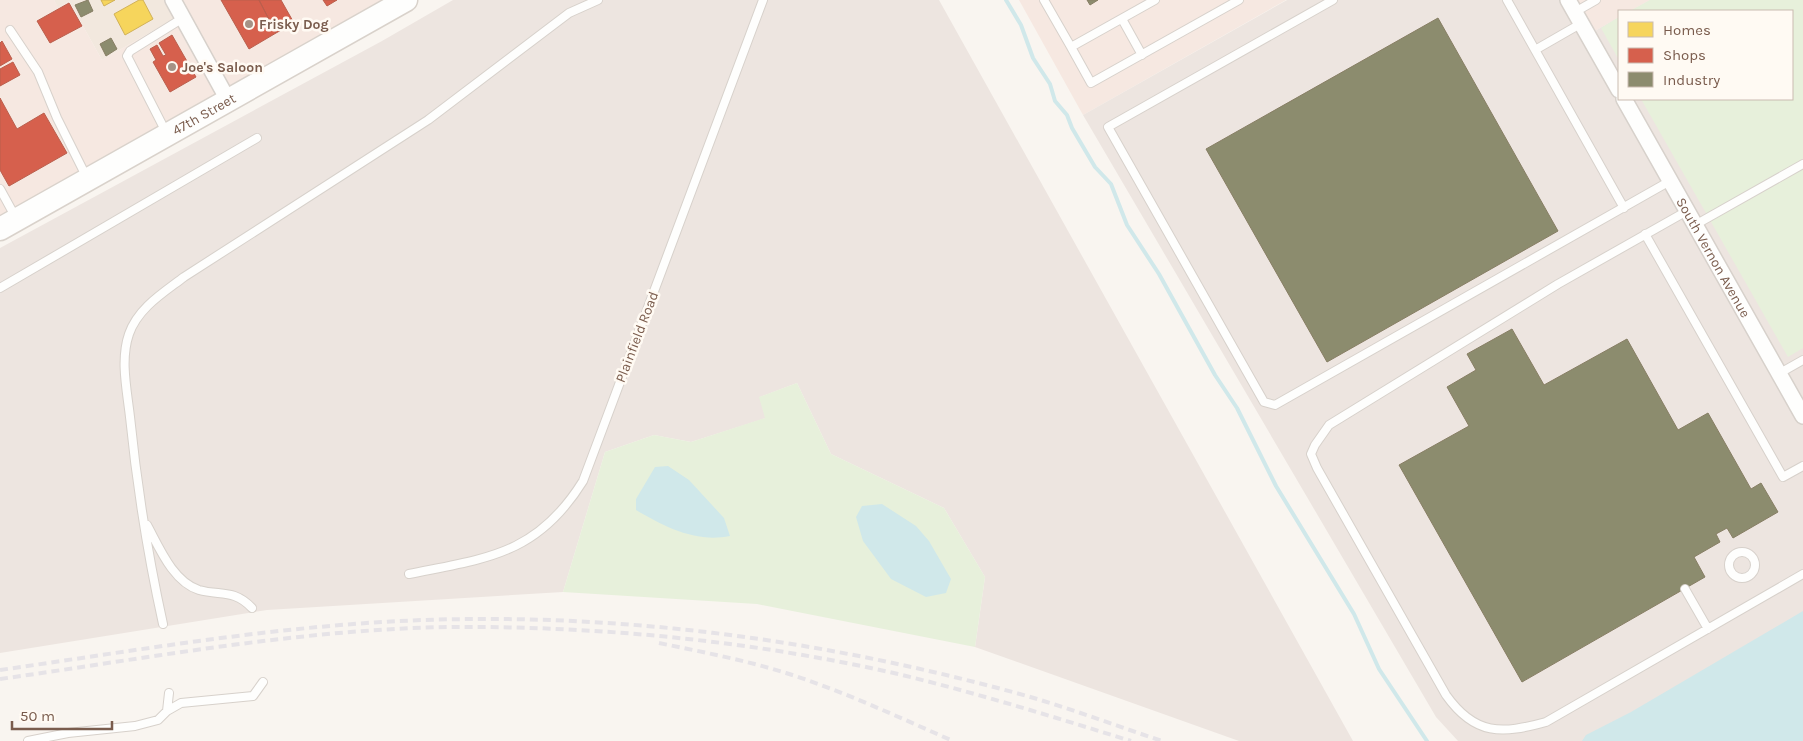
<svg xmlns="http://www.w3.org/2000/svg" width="1803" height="741" font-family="Karla,sans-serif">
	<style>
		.residential { fill: #f2e8de }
		.commercial { fill: #f6e8e1 }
		.industrial { fill: #ede5e0 }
		.green { fill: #e7f0db }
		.water { fill: #d0e8ea }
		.homes { fill: #f6d55c; stroke: #d1b158 }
		.shops { fill: #d6604d; stroke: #ba5f4d }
		.industry { fill: #8c8c6e; stroke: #877e64 }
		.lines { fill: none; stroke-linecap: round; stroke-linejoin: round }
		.stream { stroke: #d0e8ea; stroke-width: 4 }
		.lane-casing { stroke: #d7d1cb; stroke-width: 10 }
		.street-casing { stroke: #d7d1cb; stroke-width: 18 }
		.secondary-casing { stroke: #d9d2cb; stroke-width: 25 }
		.lane { stroke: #fefefd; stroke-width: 8 }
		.street { stroke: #fefefd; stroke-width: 15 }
		.secondary { stroke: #fefefd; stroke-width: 22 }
		.rail { stroke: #e6e3e7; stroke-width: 4; stroke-dasharray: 8 5; stroke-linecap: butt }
		.poi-dot { fill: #a69286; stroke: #fffaf3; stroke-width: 2 }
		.labels { text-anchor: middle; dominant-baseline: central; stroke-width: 5; stroke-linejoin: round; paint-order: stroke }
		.poi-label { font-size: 14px; font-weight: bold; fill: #7a5c4d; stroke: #fffaf3; text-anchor: start }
		.street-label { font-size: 14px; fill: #7a5c4d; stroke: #fffaf3 }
	</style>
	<rect width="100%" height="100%" fill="#f9f5f0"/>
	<path class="residential" d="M54,0h116l9,16 -77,44 -33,-59 -11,7z"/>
	<path class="commercial" d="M0,0h54l4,7 11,-6 33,59 77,-44 43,82 -222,125z
		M177,0h219l-167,94z
		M1019,0h267l-203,115z
		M1562,0h88l-20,11h-11v6l-36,21z"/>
	<path class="industrial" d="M453,0h486l414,741h-114l-264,-94 10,-70 -41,-69 -113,-54 -34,-71 -37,14 6,21 -75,24 -37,-7 -49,17 -42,140 -296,18 -267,43v-405l382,-207z
		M1287,0h275l21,38 36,-21v82h173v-88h-162l20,-11h153v741h-345l-22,-24 -353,-602z"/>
	<path class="green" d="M1650,0h153v348l-15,9 -147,-258h151v-88h-162z
		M1619,17v43l-18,-32z
		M797,383l34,71 113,54 41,69 -10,70 -218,-43 -194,-12 42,-140 49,-17 37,7 74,-24 -6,-21z"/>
	<path class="water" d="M668,466l21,14 35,38 6,18c-34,7 -65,-9 -94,-26v-11l19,-32z
		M882,504l34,22 13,15 22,38 -5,14 -20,4 -35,-18 -28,-38 -7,-24 6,-11z
		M1803,611v130h-221l4,-6 45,-23z"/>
	<path class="homes" d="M101,0h14l-11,6z
		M139,0h4l10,19 -28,16 -11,-21z"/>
	<path class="shops" d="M221,0h38l17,33 -27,16z
		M259,0h22l13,23 -18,10z
		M323,0h14l-10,6z
		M69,3l13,23 -32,17 -13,-22z
		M172,35l24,42 -26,15 -17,-30 3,-2 -6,-11 7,-4 6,11 3,-1 -7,-12z
		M2,41l10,18 -12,7v-23z
		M13,62l7,13 -20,11v-17z
		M0,98l17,31 27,-16 23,40 -58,33 -9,-16z"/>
	<path class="industry" d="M88,0l5,11 -12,6 -6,-12z
		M1087,0h11l-8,5z
		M1438,18l120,213 -231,131 -121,-213z
		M111,38l6,11 -11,7 -6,-12z
		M1512,329l32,56 83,-46 51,91 30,-17 43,76 10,-6 17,29 -45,26 -6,-10 -11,6 4,8 -26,15 11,20 -183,105 -123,-217 70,-39 -22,-39 29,-17 -9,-16z"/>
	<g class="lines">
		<path class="stream" d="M1006,0l15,25 12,33 17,26 5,17 12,14 5,13 23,39 16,17 16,41 32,49 56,101 22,33 39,78 78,128 25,55 48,72"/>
		<g class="lane-casing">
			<path id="lane" d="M1044,0l27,47
				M1155,0l-84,47 20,36 148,-83
				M1333,0l-225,127 156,275 11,3 395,-224
				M1507,0l117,208
				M1575,12l21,-12
				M1122,19l20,36
				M10,30l28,42 19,46 30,60
				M1535,50l47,-27
				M167,134l-40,-78 3,-5 53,-33
				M0,189l16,29
				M1687,211l-129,73 -229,141 -14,20 -4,9 6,14 129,227c29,41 56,39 100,27l257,-148
				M1695,225l108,-61
				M1645,234l138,243 20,-11
				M0,288l257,-150
				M1780,373l23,-13
				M147,525c12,22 26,57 52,65 22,6 35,-1 53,18
				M1729 565a13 13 0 1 1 26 0a13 13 0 1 1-26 0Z
				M409,574c78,-16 128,-19 174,-93l180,-481
				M1685,589l23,40
				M163,624c-15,-68 -26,-138 -33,-207 -3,-27 -10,-57 -1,-83 9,-26 34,-41 55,-57l244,-157 141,-107 29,-13
				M167,711l14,-8 72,-7 10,-14
				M28,741l40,-8 67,-7 23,-6 9,-9 2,-18"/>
		</g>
		<g class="street-casing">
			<g id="street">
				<path d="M173,0l55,100"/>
				<path d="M1568,0l51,90"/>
				<path id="s1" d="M1624,99l179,317"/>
			</g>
		</g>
		<g class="secondary-casing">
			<g id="secondary">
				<path id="s2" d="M0,229l406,-229"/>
			</g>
		</g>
		<use href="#lane" class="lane"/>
		<use href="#street" class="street"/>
		<use href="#secondary" class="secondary"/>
		<path class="rail" d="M659,643c43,9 86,17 127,30 57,18 112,44 167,68
			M0,670c140,-20 281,-45 424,-50 204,-7 406,21 603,76 45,13 90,30 135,45
			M0,679c150,-21 301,-50 452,-52 149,-1 301,14 446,47 79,19 156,43 233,67"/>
	</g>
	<g class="poi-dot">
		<circle cx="249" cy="24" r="5"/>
		<circle cx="172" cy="67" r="5"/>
	</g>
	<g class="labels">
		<g class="poi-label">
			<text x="259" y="24">Frisky Dog</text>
			<text x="182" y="67">Joe's Saloon</text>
		</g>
		<g class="street-label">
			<text stroke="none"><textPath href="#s2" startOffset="234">47th Street</textPath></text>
			<text stroke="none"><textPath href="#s1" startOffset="182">South Vernon Avenue</textPath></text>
			<text transform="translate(637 337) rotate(-69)">Plainfield Road</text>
		</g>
	</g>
	<rect x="1618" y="10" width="175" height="90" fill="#fffaf3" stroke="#cabbb1"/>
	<rect x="1628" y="22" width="25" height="15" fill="#f6d55c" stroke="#cabbb1"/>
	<text x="1663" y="35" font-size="15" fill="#7a5c4d">Homes</text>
	<rect x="1628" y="48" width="25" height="15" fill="#d6604d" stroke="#cabbb1"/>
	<text x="1663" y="60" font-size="15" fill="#7a5c4d">Shops</text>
	<rect x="1628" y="72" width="25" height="15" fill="#8c8c6e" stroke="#cabbb1"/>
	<text x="1663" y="85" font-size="15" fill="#7a5c4d">Industry</text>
	<path d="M12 721v8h100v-8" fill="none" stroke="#7a5c4d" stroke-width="2.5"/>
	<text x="20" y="721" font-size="15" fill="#7a5c4d" stroke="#fffaf3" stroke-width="4" paint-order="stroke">50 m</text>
</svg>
